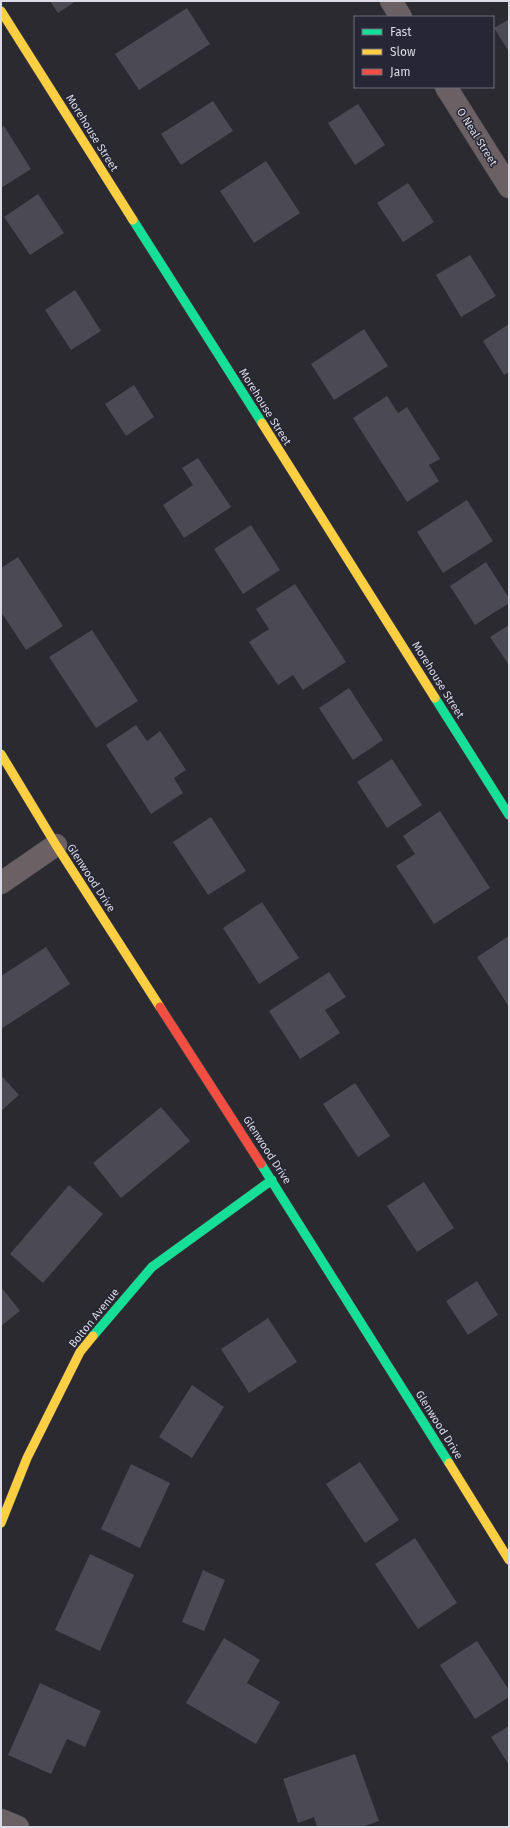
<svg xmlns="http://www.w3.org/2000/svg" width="510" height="1828" font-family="'Fira Sans',sans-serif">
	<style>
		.building { fill: #4a4954 }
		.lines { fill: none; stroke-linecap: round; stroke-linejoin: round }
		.street-casing { stroke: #47474c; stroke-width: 23 }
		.fast-casing { stroke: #47474c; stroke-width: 10 }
		.slow-casing { stroke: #47474c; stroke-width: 10 }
		.jam-casing { stroke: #47474c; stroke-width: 10 }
		.street { stroke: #6b6063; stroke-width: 22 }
		.fast { stroke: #16e098; stroke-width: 9 }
		.slow { stroke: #ffcf43; stroke-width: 9 }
		.jam { stroke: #f24e42; stroke-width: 9 }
		.labels { text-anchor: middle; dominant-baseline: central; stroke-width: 3; stroke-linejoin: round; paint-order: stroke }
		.street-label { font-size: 11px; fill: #dbdbe5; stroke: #262634 }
	</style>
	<rect width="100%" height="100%" fill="#2a2a30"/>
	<path class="building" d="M50,1h26l-18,12z
		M187,8l23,36 -71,46 -24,-36z
		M509,19v33l-15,-24z
		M213,101l20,30 -52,34 -20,-31z
		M358,104l27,41 -30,20 -27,-42z
		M4,126l27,43 -30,19v-60z
		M266,161l34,52 -46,30 -34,-52z
		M408,183l26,39 -31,20 -26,-39z
		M38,194l26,39 -34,22 -26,-38z
		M470,255l26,41 -35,21 -25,-42z
		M75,290l26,41 -30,19 -26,-40z
		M509,324v48l-5,3 -21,-34z
		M364,329l24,37 -54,34 -23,-36z
		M134,385l20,32 -28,19 -21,-32z
		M387,396l11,17 9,-6 33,52 -11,6 10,16 -32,21 -54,-84z
		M198,458l33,49 -47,31 -21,-33 30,-20 -11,-17z
		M467,500l26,41 -50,32 -26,-41z
		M251,525l29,45 -37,24 -29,-45z
		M18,557l45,69 -37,24 -25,-38v-44z
		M486,562l23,36v5l-34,22 -25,-39z
		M295,584l51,78 -43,28 -10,-15 -15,10 -29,-43 20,-13 -13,-20z
		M509,625v40l-19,-28z
		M92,630l46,71 -42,27 -47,-71z
		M349,688l34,52 -30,20 -34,-52z
		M136,725l11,16 13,-10 26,39 -12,8 9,15 -32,21 -45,-69z
		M392,759l30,46 -35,23 -30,-46z
		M440,811l50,77 -56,36 -38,-58 19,-12 -12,-18z
		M211,817l35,54 -38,24 -35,-53z
		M262,902l37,56 -40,26 -36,-56z
		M509,936v71l-32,-50z
		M46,947l24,37 -69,45v-53z
		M329,972l17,25 -21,13 15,23 -40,26 -31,-48z
		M1,1075l18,20 -18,16z
		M355,1083l35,53 -32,21 -35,-53z
		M161,1107l29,34 -69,57 -28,-35z
		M424,1182l30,46 -37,24 -30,-46z
		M69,1185l34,29 -60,69 -33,-29z
		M477,1281l21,34 -30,20 -22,-34z
		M1,1287l19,24 -19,15z
		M268,1318l29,44 -48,31 -28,-44z
		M192,1385l32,22 -32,51 -33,-21z
		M360,1462l39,58 -34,23 -39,-59z
		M131,1464l39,19 -30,65 -39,-19z
		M415,1538l42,65 -39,26 -43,-65z
		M90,1554l44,21 -34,76 -45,-21z
		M203,1570l22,10 -21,51 -22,-9z
		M224,1638l36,22 -13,23 33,19 -24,42 -70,-41z
		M477,1641l32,49v7l-34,22 -35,-54z
		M40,1683l61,28 -16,36 -18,-8 -16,35 -43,-19z
		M509,1726v39l-18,-28z
		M355,1754l24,67 -17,6h-45l-3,-10 -16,6 -15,-44z"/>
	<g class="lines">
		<g class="street-casing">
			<path id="street" d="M391,1l10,16
				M446,87l63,100
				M1,883l55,-38
				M1,1820l17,7"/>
		</g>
		<g class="fast-casing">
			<path id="fast" d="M133,220l129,203
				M435,698l74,117
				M261,1164l188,299
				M93,1336l59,-69 120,-87"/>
		</g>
		<g class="slow-casing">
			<path id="slow" d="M1,11l132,209
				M262,423l173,275
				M1,754l55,91 104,162
				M449,1463l60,97
				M1,1523l26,-65 53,-106 13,-16"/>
		</g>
		<g class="jam-casing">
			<path id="jam" d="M160,1007l101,157"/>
		</g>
		<use href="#street" class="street"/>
		<use href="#fast" class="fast"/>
		<use href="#slow" class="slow"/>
		<use href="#jam" class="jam"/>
	</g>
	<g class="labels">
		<g class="street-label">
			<text transform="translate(92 133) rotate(58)">Morehouse Street</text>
			<text transform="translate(477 137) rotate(58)">O Neal Street</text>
			<text transform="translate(265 407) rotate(58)">Morehouse Street</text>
			<text transform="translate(438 680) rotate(58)">Morehouse Street</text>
			<text transform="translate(91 878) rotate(57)">Glenwood Drive</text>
			<text transform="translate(267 1150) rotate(57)">Glenwood Drive</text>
			<text transform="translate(94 1318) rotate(-51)">Bolton Avenue</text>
			<text transform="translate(439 1425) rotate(58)">Glenwood Drive</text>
		</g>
	</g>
	<rect width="510" height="1828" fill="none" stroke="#dbdbe5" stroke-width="4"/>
	<rect x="354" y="16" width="140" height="72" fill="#262634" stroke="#6e6e7b"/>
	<rect x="362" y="29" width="20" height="6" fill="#16e098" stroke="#6e6e7b"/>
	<text x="390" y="36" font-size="12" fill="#dbdbe5">Fast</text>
	<rect x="362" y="49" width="20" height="6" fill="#ffcf43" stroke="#6e6e7b"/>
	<text x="390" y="56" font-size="12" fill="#dbdbe5">Slow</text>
	<rect x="362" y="69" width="20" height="6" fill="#f24e42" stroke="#6e6e7b"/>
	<text x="390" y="76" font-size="12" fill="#dbdbe5">Jam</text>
</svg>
